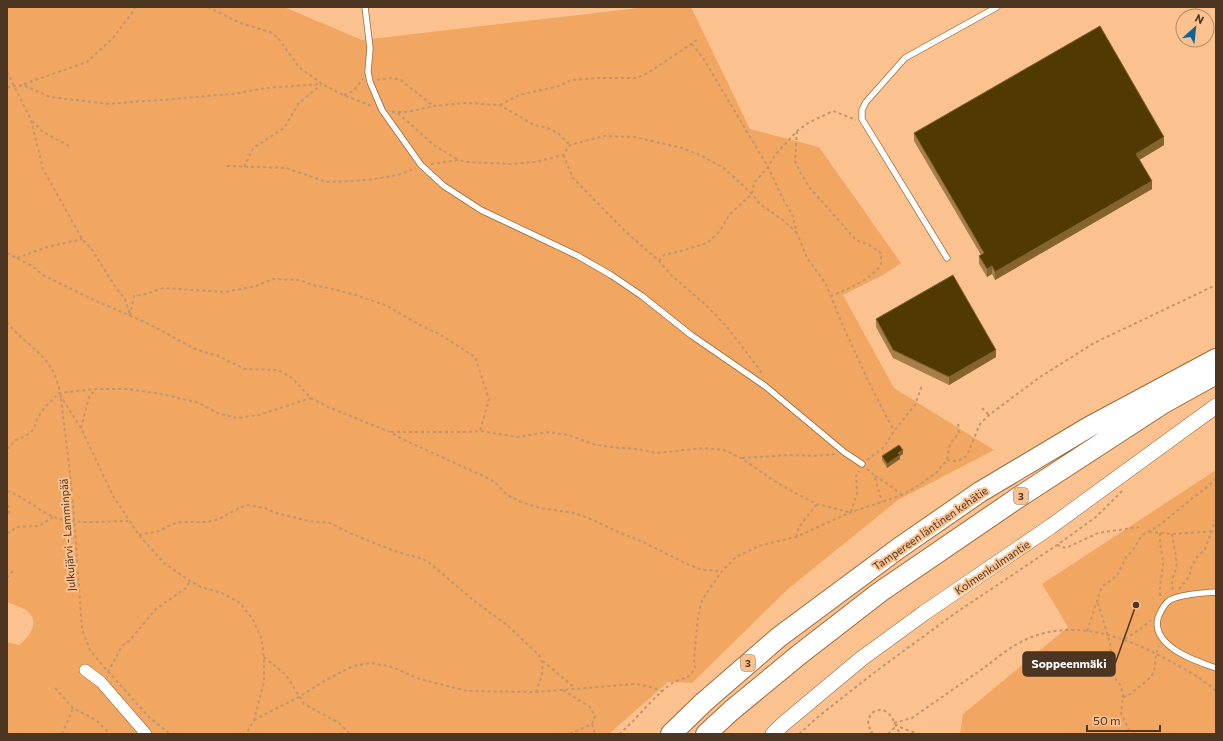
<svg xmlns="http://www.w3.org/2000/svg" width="1223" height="741" font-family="Commissioner,sans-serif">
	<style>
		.green { fill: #f1a762 }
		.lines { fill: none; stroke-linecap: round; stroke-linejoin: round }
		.lane-casing { stroke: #9d6939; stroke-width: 7 }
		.street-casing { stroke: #9d6939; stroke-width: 12 }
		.secondary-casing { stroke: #9d6939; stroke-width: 16 }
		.highway-casing { stroke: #9d6939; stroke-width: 22 }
		.path { stroke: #c3956c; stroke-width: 2; stroke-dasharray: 3 3; stroke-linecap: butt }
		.lane { stroke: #fff; stroke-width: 5.5 }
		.street { stroke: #fff; stroke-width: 11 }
		.secondary { stroke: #fff; stroke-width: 15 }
		.highway { stroke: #fff; stroke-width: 20 }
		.wall { fill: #a67e49 }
		.shaded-wall { fill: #84632d }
		.building { fill: #513a02; stroke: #84632d }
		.labels { text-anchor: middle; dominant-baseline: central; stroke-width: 4; stroke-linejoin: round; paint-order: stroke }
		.shield { fill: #fbc290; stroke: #805f42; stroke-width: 1 }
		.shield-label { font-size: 10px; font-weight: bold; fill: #4c3521 }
		.street-label { font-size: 11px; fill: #4c3521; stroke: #fbc290 }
		.leader { fill: none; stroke: #4c3521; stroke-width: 1.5 }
		.callout-dot { fill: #4c3521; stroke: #fbc290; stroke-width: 1.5 }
		.callout { fill: #4c3521; stroke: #4c3521; stroke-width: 1.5 }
		.callout-label { font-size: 12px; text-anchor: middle; font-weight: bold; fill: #fff }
	</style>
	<rect width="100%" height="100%" fill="#fbc290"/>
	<path class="green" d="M7,7h277l78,33 285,-33h44l59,122 69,18 82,116 -16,11 -42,21 51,93 100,62 -96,50 -110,89 -96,94 -24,-1 -59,52h-602v-92l12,3c10,-8 22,-23 8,-34 -5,-4 -14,-6 -20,-9z
		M1216,470v264h-256l3,-20 105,-87 -26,-43z"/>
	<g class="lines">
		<g class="lane-casing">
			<path id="lane" d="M365,7l5,41 -2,24 2,10 12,28 39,55 23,21 37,24 97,46 33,19 31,21 49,39 74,51 79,66 18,12
				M947,258l-85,-139v-9l4,-8 39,-44 92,-51
				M1216,592c-13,1 -35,2 -46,8 -5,3 -10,12 -12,18 -7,28 37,43 58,50"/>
		</g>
		<g class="street-casing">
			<path id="street" d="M85,670l16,12 45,52"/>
		</g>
		<g class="secondary-casing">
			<path id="secondary" d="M773,734l9,-9 79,-66 63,-46 126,-86 166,-121"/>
		</g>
		<g class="highway-casing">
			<path id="highway" d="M671,734l33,-32 75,-65 120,-89 81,-56 109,-65 127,-68
				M706,734l26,-24 68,-56 80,-62 136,-93 146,-95 54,-30"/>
		</g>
		<path class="path" d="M208,7l32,16 30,9 8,6 21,29 23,17 21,11 29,11
			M692,44l11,14 65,109 16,34 8,13 5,19 10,25 19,26 17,42 27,59 24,46
			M7,72l24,48 12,49 39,70 9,9 25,40 9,11 5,16
			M377,80l14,-2 10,2 32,26
			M24,84l63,-22 26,-24 19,-25 3,-6
			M7,87l16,-2 27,12 59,7 124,-10 33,-6 55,-4
			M344,95l9,-4 10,-12
			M500,105l19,-10 40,-9 12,-6 29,-2h37l14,-7 46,-31
			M392,112h16l25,-6 33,-3 34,2 34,20 14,3 11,6 11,11
			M398,113l37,33 22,13
			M32,121l11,11 26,14
			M797,131l-2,30 6,13 9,14 46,52 15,6 10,7v12c-12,16 -32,23 -50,31
			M563,155l10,23 53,54 33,29 12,14 35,30 21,22 33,43 1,3
			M431,164l27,-4 10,2 43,2 24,-2 28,-7 7,-10 34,-9 30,1 48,11 18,7 24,13 28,26 9,11 22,15 14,13
			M227,166l59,2 41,14 41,-2 30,-5 18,-7
			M244,167l9,-19 31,-20 15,-25 22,-18
			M7,253l25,13 11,9 51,25 55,24 46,25 23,7 27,13 33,1 14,8 19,20 17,9 62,25 12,7 79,36 14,7 12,13 14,7 19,6 34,5 17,6 25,12 27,11 42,21 17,7 20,1
			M17,258l30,-11 35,-8
			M659,261l5,-6 21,-5 22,-7 12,-11 11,-18 22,-20 2,-11 14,-16 7,-12 22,-24 11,-8 25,-12 23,9
			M130,316l4,-20 12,-2 17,-6 62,4 31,-6 17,-7 27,1 16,6 17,3 26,7 28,10 33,19 21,10 34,22 14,42 -9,32
			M7,322c13,18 37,30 47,51 8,18 8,40 11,59 9,65 12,131 17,197l8,21 14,17 45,50 21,17
			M60,395l21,33 32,68 26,39 25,28 26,18 11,6 21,6 18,10 12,15 9,19 3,20v25l-10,38 -8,14
			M982,408l7,7
			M81,428l8,-31 7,-8
			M391,432h75l14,-1 37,6 31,-5 20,3 25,9 16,3 29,2 18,4 48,-5 20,2 17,8 38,26 22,12 16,8 32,8
			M7,449l9,-9 10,-4 7,-6 5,-12 6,-10 15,-15 37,-4h32l34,5 37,9 18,10 20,5 22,-3 52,-17
			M742,458l47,-3 29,1 17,-2
			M867,460l17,-13 10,-16 21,-26 7,-20
			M947,460l7,1 9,-2 4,-4 13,-31 9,-9 51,-38 54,-34 122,-58
			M867,469l7,6 8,27
			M875,476l10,6 17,13
			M7,491c18,6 30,19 47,26 19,8 53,4 74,4
			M7,499l2,13 -2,5
			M851,512l6,-19 -1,-17 3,-5
			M1149,532l23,2 44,-3
			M7,533l4,-1 5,-5 23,-1 14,-9
			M1160,533c-1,11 3,22 3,32 -1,10 -5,25 -2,34
			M1172,534l5,29 -2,9 -3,8 1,12
			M139,535l20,-4 13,-7 9,-2h27l11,-3 18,-10 10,-4 18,3 11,5 33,8 21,2 22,11 42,17 29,8 9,6 41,35 34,25 32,30c7,12 2,24 -3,37
			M796,537l3,-10 18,-23
			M1057,545l9,3 32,-15 41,-6
			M7,578l6,-7
			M1179,589l9,-11 2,-4v-4l7,-13 8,-8 11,-30
			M1098,603l12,40 3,33 8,10 2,11 -2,16 8,17 6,4
			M1087,631l14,-42 3,-4 13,-9 9,-19 7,-7 9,-15 15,-8 56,-45 3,-4
			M1125,639l14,-9 12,-10
			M264,657l22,18 18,29 35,19 11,11
			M543,661l32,27
			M108,672l14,-26 7,-5 27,-32 30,-21 4,-7
			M55,688l18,20 23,12 14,14
			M563,690l27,17 5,9 -3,8 -23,10
			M1123,697c8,-2 9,-5 16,-10 24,-17 11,-20 20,-41
			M254,720l45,-23 25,-16 29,-15 17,-3 19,3 31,13 47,12 69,1 99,-8 12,2 15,5
			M894,723l18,-5c24,-17 49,-34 73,-51 12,-9 26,-21 40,-27 50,-24 106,-1 150,24 15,8 29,16 41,27
			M592,724l3,10
			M895,724l9,5 15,5
			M62,734l11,-26
			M619,734c19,-15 37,-42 57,-53 5,-2 10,-3 15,-6l4,-7 -1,-9 4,-42 4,-17 20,-29 14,-14 22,-11 38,-9 55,-25 31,-10 20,-7 14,-8 20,-14 11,-13 3,-16 9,-11 -1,-12
			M799,734l20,-18 56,-44 79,-58 103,-69 39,-28 27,-27
			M870,734l2,-2 -4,-7c0,-6 2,-11 7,-14 15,-6 20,14 25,23
			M888,734l6,-6v-4"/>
		<use href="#lane" class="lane"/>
		<use href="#street" class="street"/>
		<use href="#secondary" class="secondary"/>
		<use href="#highway" class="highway"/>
	</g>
	<path class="wall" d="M914,133l250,12 -25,15 13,29 -157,91 -3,-6 -5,3 -8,-13v-8l2,-1 -67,-114z
		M876,319l120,38 -47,28 -56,-27 -17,-31z
		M903,454l-3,2v3l-13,9 -5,-8v-4z"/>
	<path class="shaded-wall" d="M1164,137v8l-28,17v-8z
		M1152,181v8l-157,91v-8z
		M992,266v8l-5,3v-8z
		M996,350v7l-47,28v-8z
		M903,450v4l-3,2v3l-13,9v-4l11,-11z"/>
	<path class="building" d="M1100,26l64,111 -28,17 16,27 -157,91 -3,-6 -5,3 -8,-13 5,-3 -70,-120z
		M953,275l43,75 -47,27 -56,-27 -17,-31z
		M899,445l4,5 -5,3 2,2 -13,9 -5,-8z"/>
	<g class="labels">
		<g class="shield">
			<rect x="1014" y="488" width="14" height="16" rx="3"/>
			<rect x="741" y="655" width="14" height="16" rx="3"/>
		</g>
		<g class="shield-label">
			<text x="1021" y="496">3</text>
			<text x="748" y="663">3</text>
		</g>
		<g class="street-label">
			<text transform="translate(930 528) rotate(-35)">Tampereen läntinen kehätie</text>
			<text transform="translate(67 535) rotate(-94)">Julkujärvi - Lamminpää</text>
			<text transform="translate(992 567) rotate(-34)">Kolmenkulmantie</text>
		</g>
	</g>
	<path class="leader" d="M1136 605L1115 664"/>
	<circle class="callout-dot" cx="1136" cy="605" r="4"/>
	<rect class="callout" x="1023" y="652" width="92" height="24" rx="4"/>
	<g class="callout-label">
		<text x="1069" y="668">Soppeenmäki</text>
	</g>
	<rect width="1223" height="741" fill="none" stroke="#4c3521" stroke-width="16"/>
	<g transform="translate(1195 28) rotate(27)"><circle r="19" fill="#fbc290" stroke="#b58a64"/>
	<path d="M0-3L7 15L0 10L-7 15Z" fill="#116395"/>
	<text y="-6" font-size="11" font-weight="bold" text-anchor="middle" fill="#4c3521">N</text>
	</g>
	<path d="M1087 725v6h73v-6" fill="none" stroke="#4c3521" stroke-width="2"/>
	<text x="1093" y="725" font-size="12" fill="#4c3521" stroke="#fbc290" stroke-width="3" paint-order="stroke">50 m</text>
</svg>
